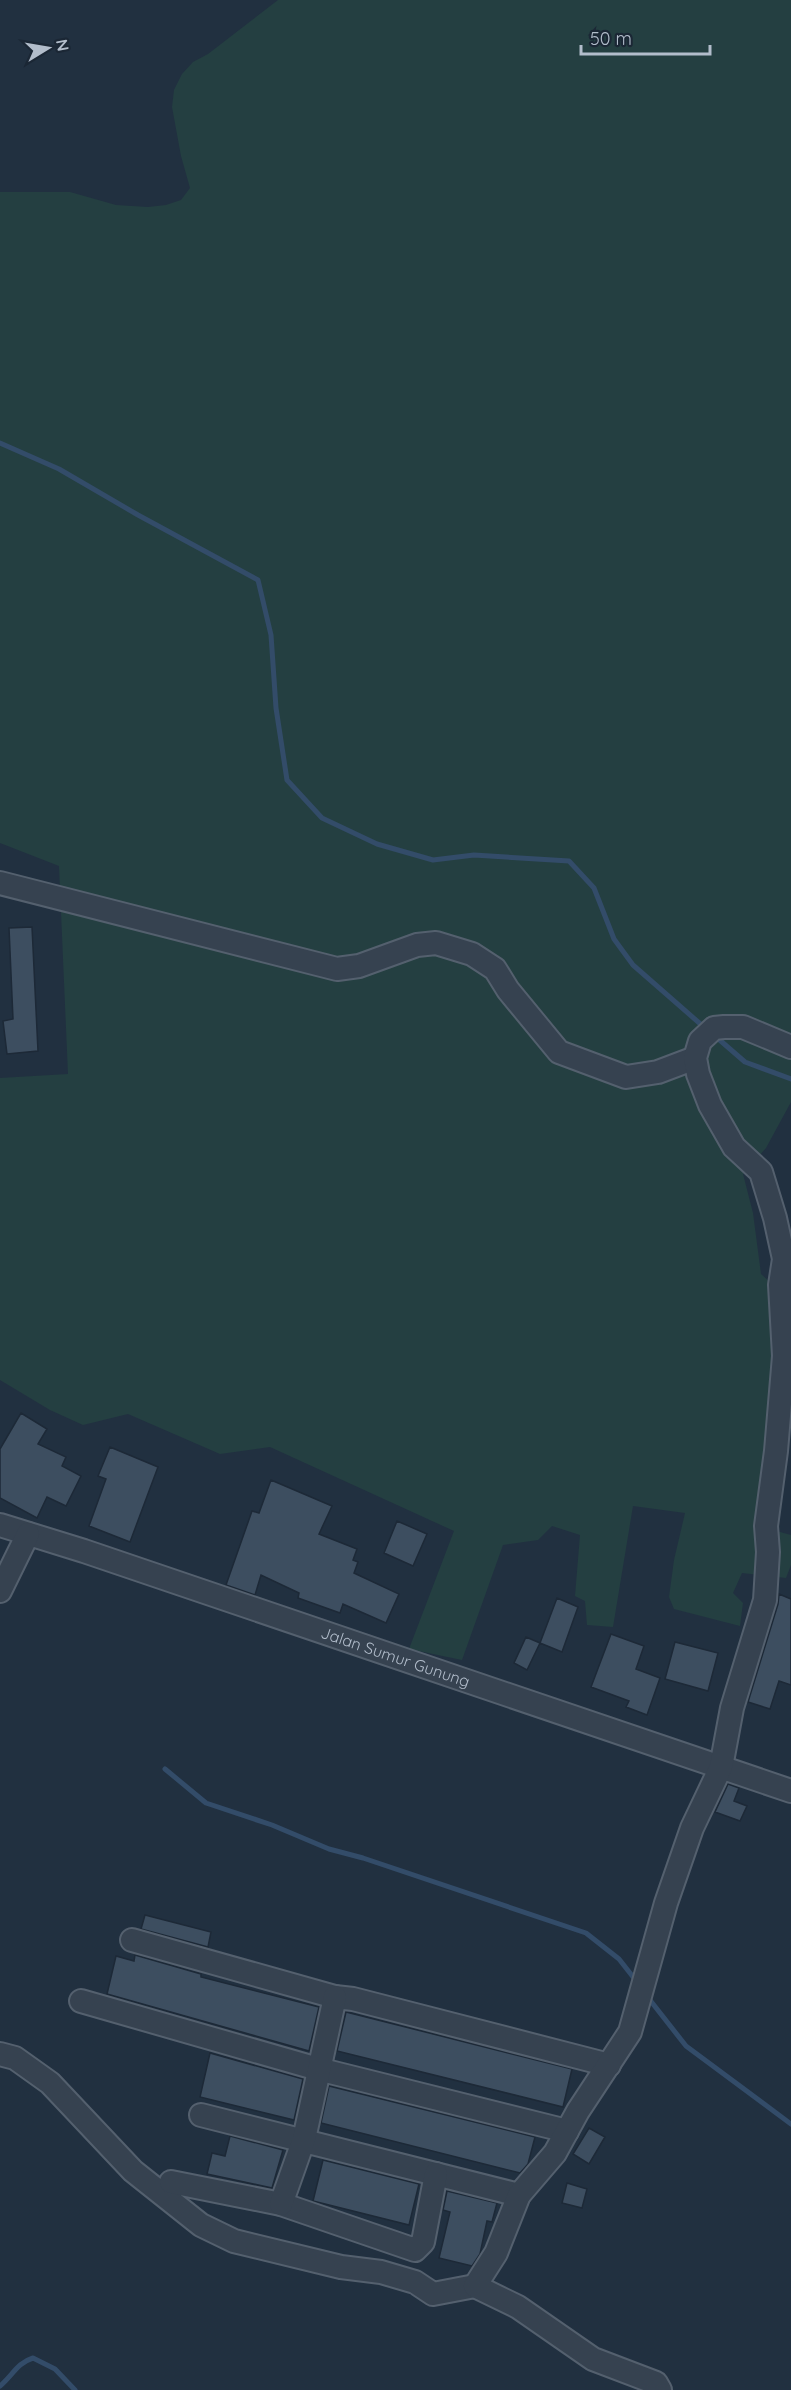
<svg xmlns="http://www.w3.org/2000/svg" width="791" height="2390" font-family="Quicksand,sans-serif">
	<style>
		.green { fill: #243f41 }
		.lines { fill: none; stroke-linecap: round; stroke-linejoin: round }
		.stream { stroke: #334c69; stroke-width: 5 }
		.building { fill: #3d4e60; stroke: #1d2937; stroke-width: 1.5 }
		.minor-casing { stroke: #54606e; stroke-width: 26 }
		.minor { stroke: #364250; stroke-width: 22 }
		.labels { text-anchor: middle; dominant-baseline: central; stroke-width: 5; stroke-linejoin: round; paint-order: stroke }
		.street-label { font-size: 16px; fill: #b2bdcb; stroke: #1b2735 }
	</style>
	<rect width="100%" height="100%" fill="#213040"/>
	<path class="green" d="M278,0h513v1102l-25,46 -23,26 10,39 8,61 11,10 3,75 -20,166 36,10v30l-5,13 -44,-5 -9,20 10,10 -3,23 -66,-17 -5,-12 5,-37 11,-47 -52,-7 -20,121 -26,-2 -2,-24 -10,-5 5,-61 -28,-9 -14,14 -35,5 -41,115 -53,-11 45,-118 -184,-84 -50,7 -92,-40 -45,11 -33,-15 -50,-30v-302l68,-4 -9,-208 -59,-23v-651h70l46,13 32,2 18,-2 15,-5 9,-12 -9,-32 -9,-49 2,-17 8,-16 11,-12 15,-8z"/>
	<g class="lines">
		<path class="stream" d="M0,443l59,26 79,46 120,65 13,55 5,73 11,72 35,38 55,26 56,16 41,-5 95,6 25,27 20,51 19,26 72,63
			M715,1036l30,26 46,17
			M165,1769l41,34 66,22 57,24 34,9 223,75 33,26 18,23
			M646,1995l40,51 105,78
			M0,2386c13,-11 17,-23 33,-28l22,11 20,21"/>
	</g>
	<path class="building" d="M32,927l6,124 -31,3 -4,-33 10,-2 -4,-91z
		M21,1413l26,16 -9,15 28,13 -4,9 19,10 -15,30 -19,-9 -10,21 -37,-20v-49z
		M110,1447l48,20 -28,75 -41,-16 17,-47 -8,-3z
		M271,1480l61,26 -13,28 38,15 -4,11 5,2 -4,11 45,21 -13,29 -43,-19 -3,9 -42,-15 1,-5 -38,-18 -6,20 -29,-10 26,-74 7,2z
		M397,1521l30,13 -14,32 -29,-13z
		M779,1594l12,5v86l-12,-4 -9,28 -22,-7 30,-98z
		M557,1598l21,9 -16,45 -22,-9z
		M611,1634l33,12 -8,23 24,9 -13,37 -21,-8 3,-6 -38,-14z
		M526,1637l14,6 -13,27 -13,-7z
		M675,1642l43,11 -10,38 -43,-12z
		M728,1784l11,4 -5,13 13,5 -7,15 -25,-9z
		M145,1915l66,17 -3,15 -67,-18z
		M135,1955l66,19v3l118,30 -10,44 -202,-57 9,-38 18,5z
		M346,2012l226,57 -9,38 -226,-56z
		M210,2053l93,26 -9,41 -94,-23z
		M329,2086l206,51 -7,27 -8,9 -199,-50z
		M589,2128l16,9 -16,27 -16,-10z
		M230,2136l53,14 -11,38 -65,-14 5,-21 13,3z
		M323,2160l96,24 -10,41 -96,-24z
		M567,2183l20,6 -5,19 -20,-5z
		M447,2191l50,12 -5,19 -5,-1 -7,33 -8,12 -33,-8 11,-46 -7,-2z"/>
	<g class="lines">
		<g class="minor-casing">
			<g id="minor">
				<path d="M0,883l337,86 22,-3 58,-21 19,-2 36,11 23,15 13,21 51,62 67,25 32,-5 37,-14"/>
				<path id="s1" d="M0,1525l84,26 707,240"/>
				<path d="M0,1591l28,-57"/>
				<path d="M132,1940l203,57 18,2 256,66"/>
				<path d="M81,2001l237,68 249,62"/>
				<path d="M0,2054l15,4 35,25 83,88 68,54 33,16 107,26 40,5 34,10 18,12 42,-8"/>
				<path d="M201,2115l318,80"/>
				<path d="M171,2182l110,22 134,46 8,-8 13,-68"/>
				<path d="M281,2204l23,-65 31,-142"/>
				<path d="M660,2390l-4,-7 -63,-24 -75,-52 -43,-21 21,-33 23,-58 36,-42 23,-42 52,-79 36,-129 26,-75 29,-61 11,-59 33,-108 3,-48 -2,-26 10,-75 8,-95 -4,-71 4,-26 -9,-41 -14,-46 -27,-25 -24,-42 -12,-31 -3,-16 5,-17 14,-13 10,-1h19l48,20"/>
			</g>
		</g>
		<use href="#minor" class="minor"/>
	</g>
	<g class="labels">
		<g class="street-label">
			<text stroke="none"><textPath href="#s1" startOffset="417">Jalan Sumur Gunung</textPath></text>
		</g>
	</g>
	<g transform="translate(48 48) rotate(79)" stroke="#1b2735" stroke-width="4.5" paint-order="stroke">
	<path d="M0-4.5L10 22L0 15L-10 22Z" fill="#b2bdcb"/>
	<text y="-9" font-size="16" font-weight="bold" text-anchor="middle" fill="#b2bdcb">N</text>
	</g>
	<path d="M581 45v9h129v-9" fill="none" stroke="#b2bdcb" stroke-width="3"/>
	<text x="590" y="45" font-size="18" fill="#b2bdcb" stroke="#1b2735" stroke-width="4.5" paint-order="stroke">50 m</text>
</svg>
